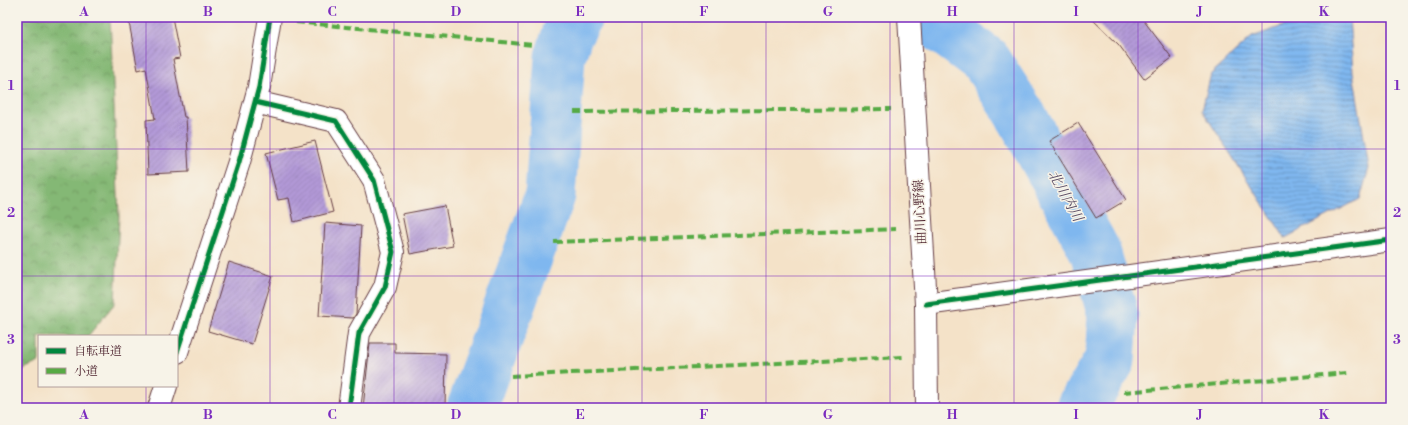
<svg xmlns="http://www.w3.org/2000/svg" width="1408" height="425" font-family="'Libre Bodoni','Noto Serif JP',serif">
	<style>
		.forest { fill: url(#forest-crowns); stroke: #676c50 }
		.water { fill: url(#water-rules); stroke: #646b8d }
		.lines { fill: none; stroke-linecap: round; stroke-linejoin: round }
		.river { stroke: #7fb7ef; stroke-width: 51 }
		.building { fill: url(#building-hatch) }
		.minor-casing { stroke: #643c43; stroke-width: 24 }
		.tertiary-casing { stroke: #643c43; stroke-width: 24 }
		.secondary-casing { stroke: #643c43; stroke-width: 24 }
		.minor { stroke: #fff; stroke-width: 22 }
		.tertiary { stroke: #fff; stroke-width: 22 }
		.secondary { stroke: #fff; stroke-width: 22 }
		.quiet { stroke: #57aa44; stroke-width: 4; stroke-dasharray: 8 4; stroke-linecap: butt }
		.cycleway-casing { stroke: #f7f3e8; stroke-width: 8 }
		.cycleway { stroke: #00873e; stroke-width: 5 }
		.grid { fill: none; stroke: #7b2cbf; stroke-width: 1; stroke-opacity: 0.55 }
		.labels { text-anchor: middle; dominant-baseline: central; stroke-width: 3; stroke-linejoin: round; paint-order: stroke }
		.street-label { font-size: 13px; fill: #4a1f2b; stroke: #f7f3e8 }
		.water-label { font-size: 14px; font-style: italic; fill: #5a4d66; stroke: #f7f3e8 }
		.neatline { fill: none; stroke: #7b2cbf; stroke-width: 1.5 }
		.grid-label { font-size: 13px; text-anchor: middle; font-weight: bold; fill: #7b2cbf }
	</style>
	<defs>
		<pattern id="forest-crowns" width="20" height="18" patternUnits="userSpaceOnUse"><rect width="20" height="18" fill="#84b874"/><path d="M2 6a3 3 0 1 1 6 0M12 15a3 3 0 1 1 6 0" fill="none" stroke="#6e955f"/></pattern>
		<pattern id="water-rules" width="6" height="5" patternUnits="userSpaceOnUse"><rect width="6" height="5" fill="#7fb7ef"/><path d="M0 2.5h6" fill="none" stroke="#6a94c2"/></pattern>
		<pattern id="building-hatch" width="6" height="6" patternUnits="userSpaceOnUse"><rect width="6" height="6" fill="#b29ad8"/><path d="M-1 1l2-2M0 6l6-6M5 7l2-2" fill="none" stroke="#937daf"/></pattern>
	</defs>
	<rect width="100%" height="100%" fill="#f7f3e8"/>
	<filter id="ink" filterUnits="userSpaceOnUse"><feTurbulence type="fractalNoise" baseFrequency=".025" numOctaves="2"/><feDisplacementMap in="SourceGraphic" scale="8" xChannelSelector="R" yChannelSelector="G"/><feConvolveMatrix kernelMatrix="1 2 1 2 8 2 1 2 1" color-interpolation-filters="sRGB"/></filter>
	<filter id="wash" filterUnits="userSpaceOnUse"><feTurbulence type="fractalNoise" baseFrequency=".012" numOctaves="4" result="noise"/><feDisplacementMap in="SourceGraphic" scale="16" xChannelSelector="R" yChannelSelector="G"/><feGaussianBlur stdDeviation="0.9" result="paint"/><feColorMatrix in="noise" values="0 0 0 0 0 0 0 0 0 0 0 0 0 0 0 0 0 1.4 0 .05"/><feComposite in="paint" operator="in"/></filter>
	<g filter="url(#wash)">
		<rect width="100%" height="100%" fill="#f4e2c8"/>
		<path class="forest" d="M17,17h93l9,199 -4,87 -27,33h-49v26l-22,10z"/>
		<path class="water" d="M1308,17h41l4,55 16,96 -9,31 -75,39 -83,-128 9,-36 41,-37z"/>
		<g class="lines">
			<path class="river" d="M927,17l59,44 37,58 72,132 18,64 -3,45 -29,48
				M472,408l78,-213 10,-138 7,-22 10,-18"/>
		</g>
		<g id="blocks">
			<path class="building" d="M128,17h44l8,41 -7,1 11,58h2l3,55 -41,2 -2,-54 9,-1 -9,-51 -8,2z
				M1090,17h51l31,41 -28,21 -25,-34z
				M1078,123l48,77 -30,18 -47,-77z
				M315,141l18,71 -39,10 -5,-24 -11,2 -12,-47z
				M445,206l8,40 -43,8 -8,-40z
				M325,223l36,3 -5,88 -3,4 -34,-2z
				M229,262l44,14 -21,68 -44,-13z
				M370,343h25v10l51,1 -1,54h-82z"/>
		</g>
	</g>
	<g filter="url(#ink)">
		<use href="#blocks" fill-opacity="0" stroke="#643c43" stroke-width="1"/>
		<g class="lines">
			<g class="minor-casing">
				<path id="minor" d="M255,102l81,19 38,59 19,72 -8,35 -26,46 -10,75
					M177,352l62,-190 20,-75 11,-70
					M159,408l7,-22"/>
			</g>
			<g class="tertiary-casing">
				<path id="tertiary" d="M926,304l465,-64"/>
			</g>
			<g class="secondary-casing">
				<path id="secondary" d="M909,17l17,287 1,104"/>
			</g>
			<use href="#minor" class="minor"/>
			<use href="#tertiary" class="tertiary"/>
			<use href="#secondary" class="secondary"/>
			<path class="quiet" d="M296,22l237,23
				M574,112l317,-3
				M554,242l342,-13
				M511,376l392,-19
				M1124,392l224,-19"/>
			<g class="cycleway-casing">
				<path id="cycleway" d="M255,102l81,19 38,59 19,72 -8,35 -26,46 -10,75
					M926,304l465,-64
					M177,352l62,-190 20,-75 11,-70"/>
			</g>
			<use href="#cycleway" class="cycleway"/>
		</g>
	</g>
	<path class="grid" d="M146,17v319M270,17v391M394,17v391M518,17v391M642,17v391M766,17v391M890,17v391M1014,17v391M1138,17v391M1262,17v391M17,149h1374M17,276h1374M146,386v22"/>
	<g class="labels">
		<g class="street-label">
			<text transform="translate(920 212) rotate(-93)">曲川心野線</text>
		</g>
		<g class="water-label">
			<text transform="translate(1065 196) rotate(61)">北川内川</text>
		</g>
	</g>
	<rect width="1408" height="425" fill="none" stroke="#f7f3e8" stroke-width="44"/>
	<rect x="38" y="335" width="140" height="52" fill="#f7f3e8" stroke="#b29e9c"/>
	<rect x="46" y="348" width="20" height="6" fill="#00873e" stroke="#b29e9c"/>
	<text x="74" y="355" font-size="12" fill="#4a1f2b">自転車道</text>
	<rect x="46" y="368" width="20" height="6" fill="#57aa44" stroke="#b29e9c"/>
	<text x="74" y="375" font-size="12" fill="#4a1f2b">小道</text>
	<rect x="22" y="22" width="1364" height="381" class="neatline"/>
	<g class="grid-label">
		<text x="84" y="16">A</text>
		<text x="208" y="16">B</text>
		<text x="332" y="16">C</text>
		<text x="456" y="16">D</text>
		<text x="580" y="16">E</text>
		<text x="704" y="16">F</text>
		<text x="828" y="16">G</text>
		<text x="952" y="16">H</text>
		<text x="1076" y="16">I</text>
		<text x="1200" y="16">J</text>
		<text x="1324" y="16">K</text>
		<text x="11" y="90">1</text>
		<text x="1397" y="90">1</text>
		<text x="11" y="217">2</text>
		<text x="1397" y="217">2</text>
		<text x="11" y="344">3</text>
		<text x="1397" y="344">3</text>
		<text x="84" y="419">A</text>
		<text x="208" y="419">B</text>
		<text x="332" y="419">C</text>
		<text x="456" y="419">D</text>
		<text x="580" y="419">E</text>
		<text x="704" y="419">F</text>
		<text x="828" y="419">G</text>
		<text x="952" y="419">H</text>
		<text x="1076" y="419">I</text>
		<text x="1200" y="419">J</text>
		<text x="1324" y="419">K</text>
	</g>
</svg>
